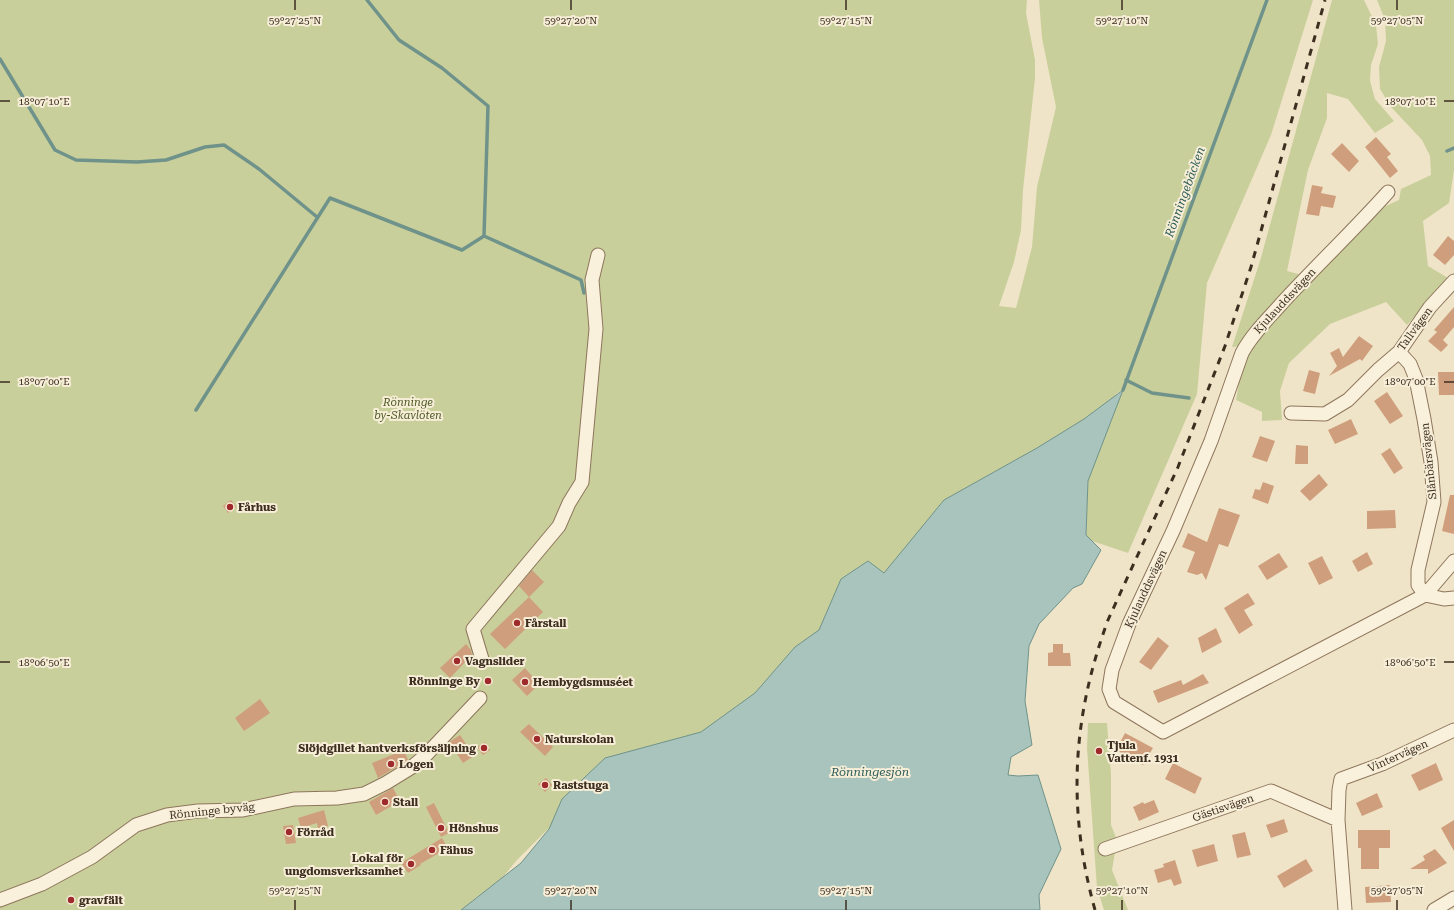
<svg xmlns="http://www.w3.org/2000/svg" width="1454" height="910" font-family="'Roboto Serif',serif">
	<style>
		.green { fill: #c9cf9b }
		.water { fill: #a9c4bc; stroke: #6f938a }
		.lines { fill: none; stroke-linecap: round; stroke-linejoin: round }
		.stream { stroke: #6f938a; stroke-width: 3.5 }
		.building { fill: #cf9f7d }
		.minor-casing { stroke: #8d765c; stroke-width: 15 }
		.minor { stroke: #faf1dc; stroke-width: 13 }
		.rail { stroke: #3d2e20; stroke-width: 3; stroke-dasharray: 7 7; stroke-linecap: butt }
		.ticks { fill: none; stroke: #3d2e20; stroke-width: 1.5 }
		.poi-dot { fill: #9e2a2b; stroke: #f7eed8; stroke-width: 1.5 }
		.labels { text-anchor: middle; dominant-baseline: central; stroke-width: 4; stroke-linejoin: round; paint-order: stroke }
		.street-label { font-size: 11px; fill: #3d2e20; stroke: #f7eed8 }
		.park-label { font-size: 11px; font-style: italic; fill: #4d5a26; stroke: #f7eed8 }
		.poi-label { font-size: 11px; font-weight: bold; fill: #3d2e20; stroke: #f7eed8; text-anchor: start }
		.water-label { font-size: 12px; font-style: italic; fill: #2f5d5a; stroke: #f7eed8 }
		.ticks-label { font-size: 10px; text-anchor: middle; fill: #3d2e20; stroke: #f7eed8; stroke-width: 4; stroke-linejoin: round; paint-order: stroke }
	</style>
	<rect width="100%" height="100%" fill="#f0e4c8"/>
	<path class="green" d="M0,0h1027l-1,13 9,47v18l-12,112 -2,40 -7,32 -15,44 17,2 16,-61 5,-60 19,-80 -14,-69 -3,-38h274l-42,135 -64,148 -10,111 -69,159 -36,-12 -6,-6 2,-54 34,-91 -6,4 -9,22 -283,211 -72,86 -165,62 -4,4 -11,21 -17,22 -38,38 -20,24 -19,12 -16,14h-462z
		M1332,0h32l12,25 2,19 -7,21 -1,16 5,18 19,22 -19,12 -27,-34 -21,-6v25l-19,52 -21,101 15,4 -61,71 -9,1 28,-86z
		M1377,0h77v170l-5,33 -26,18 5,45 20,12 -41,47 -21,-23 -56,22 -41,39 -9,28 2,29 -20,1v-9l-26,-12 7,-40 5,-12 129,-138 22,-10 2,-11 30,-14 -1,-19 -8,-16 -31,-33 -11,-18 -1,-22 7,-26 -1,-21z
		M1088,723h19l4,51v51l6,15 -5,30 16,40h-24l-7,-22 -10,-140z"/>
	<path class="water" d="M1123,390l-35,91 -2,54 15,15 -19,34 -9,4 -34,36 -10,22 -4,55 7,44 -21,12 -3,18 10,1 20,-1 23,74 -22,46 1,15h-579l60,-47 28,-34 13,-30 43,-41 96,-26 54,-39 40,-46 24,-17 22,-51 27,-18 16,12 60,-73 93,-52 47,-29z"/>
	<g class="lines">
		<path class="stream" d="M367,0l32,40 43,28 46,38 -4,130 97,44 3,13
			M0,59l55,91 21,10 61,2 29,-2 39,-13 19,-2 35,24 58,48
			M1447,151l7,-3
			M1126,380l26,13 37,5
			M1123,390l144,-390
			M196,410l134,-212 132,52 22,-14"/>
	</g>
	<path class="building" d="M1376,137l15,17 -4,3 11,14 -8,7 -25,-31z
		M1342,143l17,18 -10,11 -18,-18z
		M1312,185l11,2 -2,6 15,3 -3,12 -12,-2 -2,10 -13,-2z
		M1448,236l6,5v14l-9,10 -12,-10z
		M1454,307v20l-11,13 5,5 -7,7 -13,-11 9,-9 -3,-2z
		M1359,336l14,10 -11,15 -2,-2 -31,17 8,-10 -7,-13 9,-5 4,9z
		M1309,370l11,3 -5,21 -12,-3z
		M1438,372h16v23h-15z
		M1387,392l16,24 -13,8 -16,-23z
		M1351,419l7,15 -23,10 -7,-14z
		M1260,436l15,5 -8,21 -15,-5z
		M1296,445l12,1v18h-13z
		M1390,448l13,20 -9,6 -13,-20z
		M1319,474l9,11 -18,16 -10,-10z
		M1263,482l11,4 -6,18 -16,-6 3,-9 5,1z
		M1450,495h4v39l-12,-3z
		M231,500l5,7 -8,6 -5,-7z
		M1219,508l21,7 -12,32 -9,-3 -13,36 -4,-7 -5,2 -10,-3 8,-20 -13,-5 6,-14 19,9z
		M1395,510l1,18 -29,1v-18z
		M1367,552l6,12 -15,8 -6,-11z
		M1279,553l9,14 -21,13 -9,-14z
		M1322,556l11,22 -14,7 -11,-22z
		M532,570l12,12 -15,15 -10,-11z
		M1248,593l7,11 -11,6 9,15 -14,9 -15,-26z
		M529,597l14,15 -38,37 -15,-15z
		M1216,628l6,14 -20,11 -4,-15z
		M1158,637l11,9 -18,24 -12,-8z
		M466,644l5,6 1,5 -22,23 -10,-10z
		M1053,644h10v9h7l1,13h-23v-13l5,-1z
		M525,668l14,16 -12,12 -15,-16z
		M1203,674l6,9 -51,20 -5,-12 28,-11 2,5z
		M260,699l10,14 -26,18 -9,-13z
		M529,724l24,23 -8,9 -25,-24z
		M1125,733l28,15 -10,17 -27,-15z
		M460,735l14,21 -11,7 -14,-21z
		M485,742l5,8 -7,5 -6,-8z
		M404,750l4,10 -30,18 -6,-15z
		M1173,763l29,15 -7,16 -30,-15z
		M1436,763l7,17 -24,11 -8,-16z
		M546,778l6,7 -7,7 -7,-8z
		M393,788l7,13 -24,14 -7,-13z
		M1377,793l6,14 -21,9 -6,-13z
		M1154,800l5,12 -20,9 -6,-14 10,-5 1,2z
		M434,803l15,30 -8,4 -15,-30z
		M324,810l4,16 -10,2 -1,-5 -16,5 -3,-10z
		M1284,819l4,13 -17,6 -5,-13z
		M1454,820v31l-13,-23z
		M293,825l3,18 -10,1 -3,-18z
		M1358,830h32v18h-11v21h-18v-21h-3z
		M1245,832l6,23 -14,3 -5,-23z
		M442,838l6,10 -28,16 1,1 -13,8 -7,-10z
		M1214,844l4,17 -21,6 -5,-17z
		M1435,849l12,14 -19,11v-5h-18l15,-9 -2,-4z
		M1306,859l7,12 -29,17 -7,-12z
		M1175,860l7,23 -8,3 -3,-7 -13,4 -4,-13 10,-3 -1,-3z
		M1390,885l1,17 -25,1 -1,-16z"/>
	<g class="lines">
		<g class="minor-casing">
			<path id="minor" d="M1388,192c-34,38 -71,73 -106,111 -14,16 -30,31 -40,50l-31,88 -38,90 -44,93 -17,46 -3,19 5,13 49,30 262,-137 29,-34
				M1399,352l11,12 6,15 8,40 7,43 3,40 -16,68v15l7,10
				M1291,413l34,1 23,-14 30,-30 21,-18 31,-45 24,-26
				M1425,595l19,4 10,-1
				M482,659l-9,-30 86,-103 10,-23 13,-21 14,-153 -4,-49 6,-25
				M1105,849l166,-58 67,29
				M0,900l42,-16 50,-27 44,-32 31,-10 31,-4 45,-1 51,-11 43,-1 27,-4 22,-11 26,-16 14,-12 54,-57
				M1345,910l-7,-90 1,-30 2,-11 41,-15 72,-34
				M1434,910l20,-12"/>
		</g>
		<use href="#minor" class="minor"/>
		<path class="rail" d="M1095,910c-28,-101 -23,-192 13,-290l70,-153 47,-121 26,-79 74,-267"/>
	</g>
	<path class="ticks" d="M295,0v10M571,0v10M846,0v10M1122,0v10M1397,0v10M0,101h10M1444,101h10M0,382h10M1444,382h10M0,662h10M1444,662h10M295,900v10M571,900v10M846,900v10M1122,900v10M1397,900v10"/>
	<g class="poi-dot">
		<circle cx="230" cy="507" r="4"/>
		<circle cx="517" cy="623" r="4"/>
		<circle cx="457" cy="661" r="4"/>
		<circle cx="488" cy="681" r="4"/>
		<circle cx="525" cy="682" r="4"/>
		<circle cx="537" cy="739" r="4"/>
		<circle cx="484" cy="748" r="4"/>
		<circle cx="1099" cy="751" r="4"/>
		<circle cx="391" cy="764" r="4"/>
		<circle cx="545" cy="785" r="4"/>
		<circle cx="385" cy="802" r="4"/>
		<circle cx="441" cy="828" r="4"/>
		<circle cx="289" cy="832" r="4"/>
		<circle cx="432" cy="850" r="4"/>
		<circle cx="411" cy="864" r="4"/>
		<circle cx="71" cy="900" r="4"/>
	</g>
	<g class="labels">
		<g class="street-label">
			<text transform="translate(1285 301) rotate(-47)">Kjulauddsvägen</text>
			<text transform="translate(1415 329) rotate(-54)">Tallvägen</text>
			<text transform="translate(1429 461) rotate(-96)">Slånbärsvägen</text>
			<text transform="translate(1146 589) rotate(-65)">Kjulauddsvägen</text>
			<text transform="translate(1398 756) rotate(-24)">Vintervägen</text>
			<text transform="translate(1223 808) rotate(-19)">Gästisvägen</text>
			<text transform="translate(212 811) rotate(-6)">Rönninge byväg</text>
		</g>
		<g class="park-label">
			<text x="408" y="402">Rönninge<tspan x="408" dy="13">by-Skavlöten</tspan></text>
		</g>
		<g class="poi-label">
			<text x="238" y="507">Fårhus</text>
			<text x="525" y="623">Fårstall</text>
			<text x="465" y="661">Vagnslider</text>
			<text x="480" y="681" text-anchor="end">Rönninge By</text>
			<text x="533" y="682">Hembygdsmuséet</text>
			<text x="545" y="739">Naturskolan</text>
			<text x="1107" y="745">Tjula<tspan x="1107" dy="13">Vattenf. 1931</tspan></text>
			<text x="476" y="748" text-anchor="end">Slöjdgillet hantverksförsäljning</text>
			<text x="399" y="764">Logen</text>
			<text x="553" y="785">Raststuga</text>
			<text x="393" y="802">Stall</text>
			<text x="449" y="828">Hönshus</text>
			<text x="297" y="832">Förråd</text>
			<text x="440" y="850">Fähus</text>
			<text x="403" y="858" text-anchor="end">Lokal för<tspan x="403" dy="13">ungdomsverksamhet</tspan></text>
			<text x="79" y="900">gravfält</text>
		</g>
		<g class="water-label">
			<text transform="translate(1185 192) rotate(-70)">Rönningebäcken</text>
			<text x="870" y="772">Rönningesjön</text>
		</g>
	</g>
	<g class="ticks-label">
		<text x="295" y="24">59°27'25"N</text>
		<text x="571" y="24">59°27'20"N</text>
		<text x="846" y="24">59°27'15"N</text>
		<text x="1122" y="24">59°27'10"N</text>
		<text x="1397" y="24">59°27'05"N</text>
		<text x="1410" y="105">18°07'10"E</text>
		<text x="44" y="105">18°07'10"E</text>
		<text x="1410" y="385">18°07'00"E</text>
		<text x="44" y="385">18°07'00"E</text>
		<text x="1410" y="666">18°06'50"E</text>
		<text x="44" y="666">18°06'50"E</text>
		<text x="295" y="894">59°27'25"N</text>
		<text x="571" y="894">59°27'20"N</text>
		<text x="846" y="894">59°27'15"N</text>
		<text x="1122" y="894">59°27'10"N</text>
		<text x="1397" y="894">59°27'05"N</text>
	</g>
</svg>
